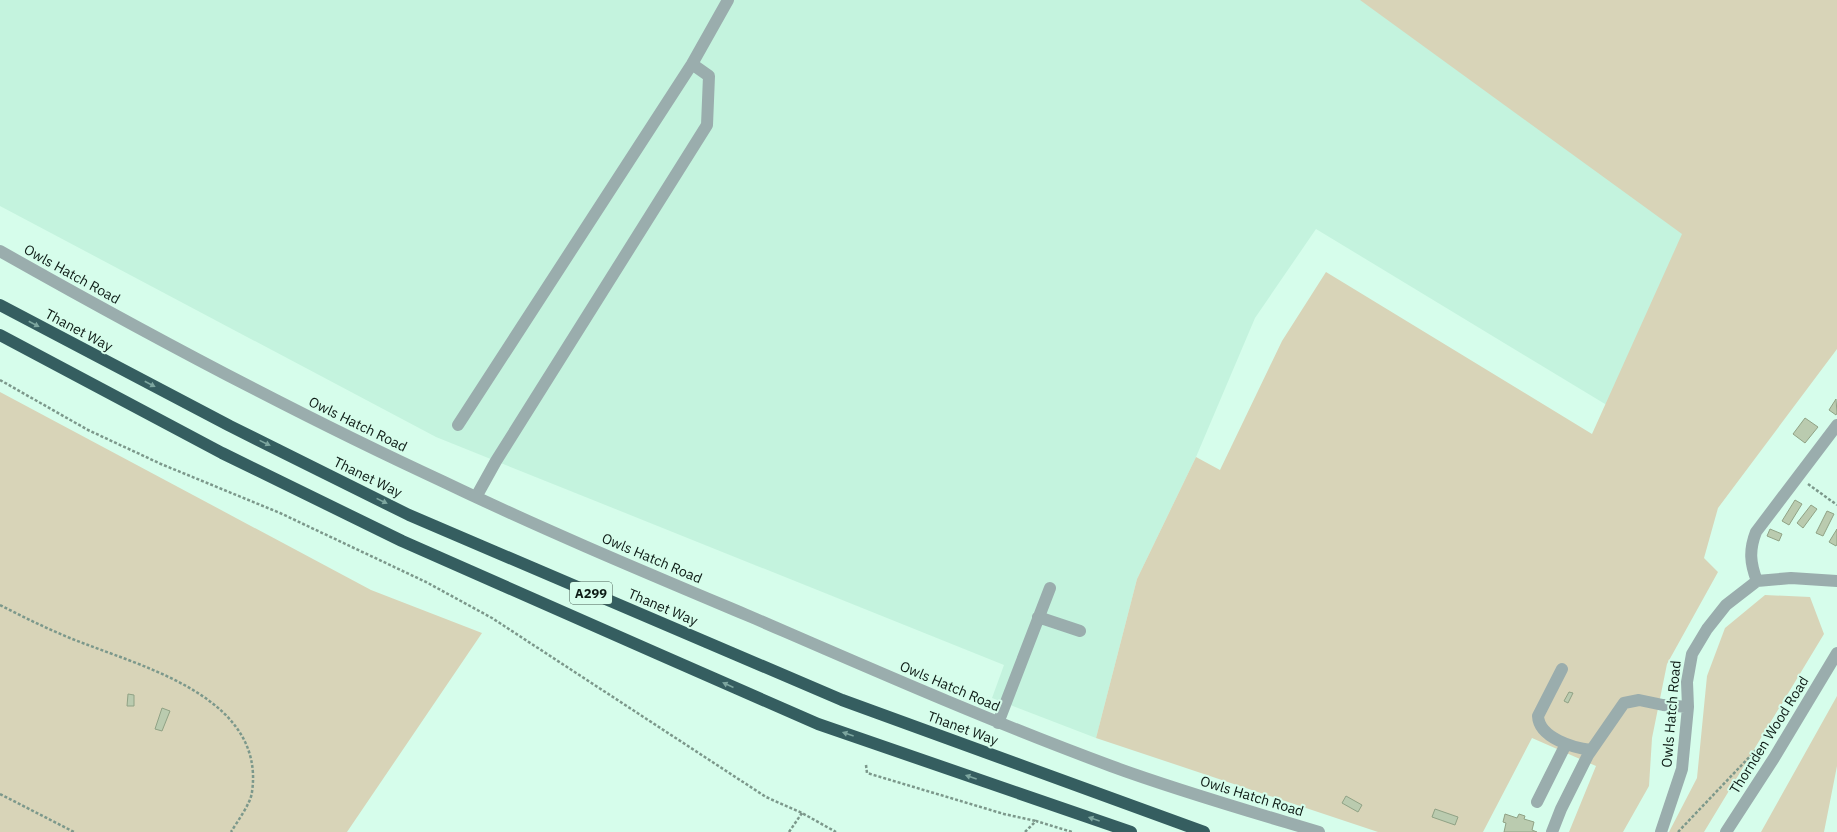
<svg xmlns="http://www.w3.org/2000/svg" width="1837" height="832" font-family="'IBM Plex Sans',sans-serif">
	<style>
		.built { fill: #c4f3de }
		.green { fill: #d8d4b8 }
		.building { fill: #bacbaf; stroke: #90a285 }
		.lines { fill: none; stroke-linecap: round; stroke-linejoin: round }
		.path { stroke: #7c988b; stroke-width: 2.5; stroke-dasharray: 3 2; stroke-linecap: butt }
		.minor { stroke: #9aadad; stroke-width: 12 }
		.highway { stroke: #355e60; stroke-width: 12 }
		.oneway { fill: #7da69f }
		.labels { text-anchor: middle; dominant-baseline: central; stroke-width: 4; stroke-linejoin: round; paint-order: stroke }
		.shield { fill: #d6fdeb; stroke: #495f55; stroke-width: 1 }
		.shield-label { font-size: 13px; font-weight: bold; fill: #0d1b15 }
		.street-label { font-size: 14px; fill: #0d1b15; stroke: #d6fdeb }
	</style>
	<rect width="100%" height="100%" fill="#d6fdeb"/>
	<path class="built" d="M0,0h1783l-173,407 -294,-178 -61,89 -59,139 -59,122 -41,159 -104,-40 12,-33 -568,-228 -436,-231z"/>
	<path class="green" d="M1360,0h477v349l-119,159 -14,50 14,14 -51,92 -15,74 -3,48 -26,46h-54l27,-66 -64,-28 -49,94h-105l-282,-94 41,-159 59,-122 24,13 62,-129 44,-69 266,162 90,-200z
		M0,392l371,198 111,43 -135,199h-347z
		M1765,595l45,2 14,37 -120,198h-35l28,-54 10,-102 18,-48z
		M1837,696v70l-13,66h-63z"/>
	<path class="building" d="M1836,399l1,14 -1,2 -7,-5z
		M1805,418l13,9 -13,16 -12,-9z
		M1795,500l7,4 -13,21 -7,-4z
		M1811,505l6,4 -14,19 -6,-5z
		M1827,511l7,3 -11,22 -7,-3z
		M1770,529l12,5 -3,7 -12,-5z
		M1837,529v15l-1,2 -7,-4z
		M1569,692l4,1 -5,10 -4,-2z
		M128,694l6,1v11h-7z
		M162,708l8,3 -8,20 -7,-2z
		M1346,796l16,9 -4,7 -16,-9z
		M1435,809l23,8 -3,8 -23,-8z
		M1505,814l12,4 2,-4 6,2 -1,3 10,3 -2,8 5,2h-33l2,-9 -3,-1z"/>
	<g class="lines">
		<path class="path" d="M0,380l88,50 73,34 119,49 146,69 66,36 274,179 36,16 34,19
			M1808,484l29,21
			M0,605c29,15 58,29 88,40 66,25 177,57 164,147 -1,11 -15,30 -21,40
			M866,765l1,8 137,41 32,7
			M0,794l74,38
			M789,832l13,-19
			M1025,832l11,-11 36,11
			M1678,832l78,-82 6,2"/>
		<path class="minor" d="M0,251c145,82 292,161 444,231 100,48 203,91 305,134 120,52 240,105 362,150 68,25 138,45 208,66
			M458,425l234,-361 36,-64
			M476,497l20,-36 211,-336 2,-49 -17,-12
			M1757,581c-7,-18 -8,-31 -1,-49l81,-107
			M1038,617l42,14
			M1562,669l-24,47c1,22 36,32 53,34
			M998,723l52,-135
			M1537,802l29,-58
			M1552,832l9,-23 27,-54 36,-52 15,-3 24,5 25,2
			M1661,832l21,-63 6,-62 -1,-25 5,-28 15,-25 19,-24 31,-24 34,-3 46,3
			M1726,832l48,-74 63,-105"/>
		<path class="highway" d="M0,305l230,121 179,89 433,185 362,132
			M0,335l222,118 180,88 254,112 162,71 313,108"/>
	</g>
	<defs><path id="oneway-solid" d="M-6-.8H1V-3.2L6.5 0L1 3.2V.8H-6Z"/></defs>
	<g class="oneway">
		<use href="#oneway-solid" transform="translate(34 324) rotate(28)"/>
		<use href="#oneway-solid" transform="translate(150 384) rotate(28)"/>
		<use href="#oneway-solid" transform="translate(265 443) rotate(26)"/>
		<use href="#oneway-solid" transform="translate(382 501) rotate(26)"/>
		<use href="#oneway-solid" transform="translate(728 685) rotate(-156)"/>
		<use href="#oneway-solid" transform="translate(848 734) rotate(-161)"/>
		<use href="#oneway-solid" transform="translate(971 777) rotate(-161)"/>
		<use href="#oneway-solid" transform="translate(1094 819) rotate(-161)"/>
	</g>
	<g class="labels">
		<rect class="shield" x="570" y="582" width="42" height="22" rx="3"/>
		<g class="shield-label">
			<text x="591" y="593">A299</text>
		</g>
		<g class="street-label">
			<text transform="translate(72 274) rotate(29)">Owls Hatch Road</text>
			<text transform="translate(79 330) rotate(28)">Thanet Way</text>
			<text transform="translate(358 424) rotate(26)">Owls Hatch Road</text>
			<text transform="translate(368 477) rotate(26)">Thanet Way</text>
			<text transform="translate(652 558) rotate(23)">Owls Hatch Road</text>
			<text transform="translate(663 607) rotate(23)">Thanet Way</text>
			<text transform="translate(950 686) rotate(23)">Owls Hatch Road</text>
			<text transform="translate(1671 714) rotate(-85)">Owls Hatch Road</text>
			<text transform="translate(963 728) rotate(20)">Thanet Way</text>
			<text transform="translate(1769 735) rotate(-58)">Thornden Wood Road</text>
			<text transform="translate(1252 796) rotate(17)">Owls Hatch Road</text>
		</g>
	</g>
</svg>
